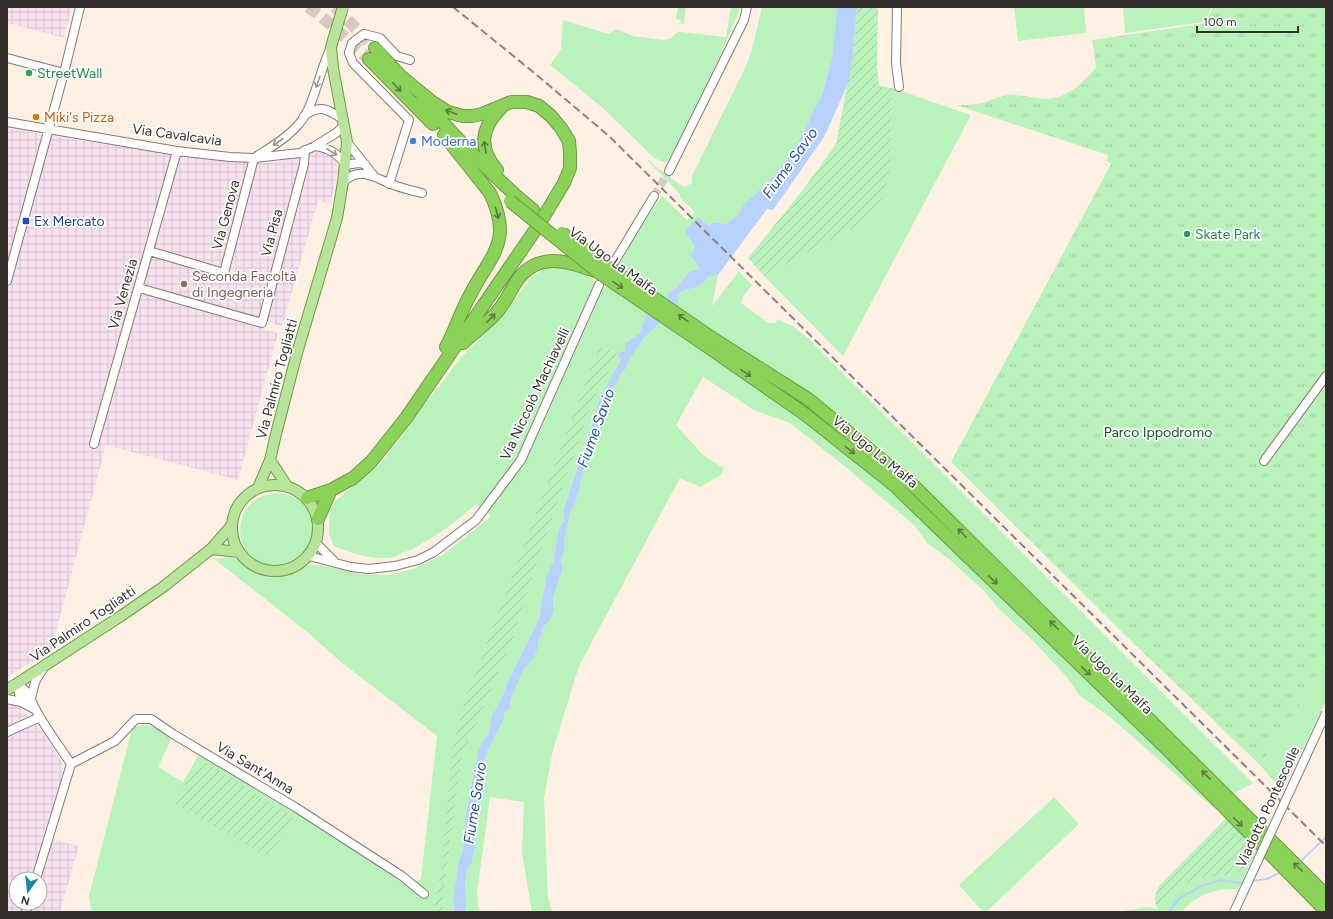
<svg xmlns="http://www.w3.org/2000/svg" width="1333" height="919" font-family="Figtree,sans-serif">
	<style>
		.industrial { fill: url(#industrial-grid); fill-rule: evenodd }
		.grass { fill: #baf2bc }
		.park { fill: url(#park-tufts) }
		.garden { fill: url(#garden-furrows) }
		.water { fill: #b7d2fd }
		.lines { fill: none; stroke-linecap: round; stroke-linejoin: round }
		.stream { stroke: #b7d2fd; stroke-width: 2 }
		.minor-tunnel { stroke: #d6cabf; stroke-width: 8; stroke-dasharray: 8 4; stroke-linecap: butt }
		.highway-tunnel { stroke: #d6cabf; stroke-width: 12; stroke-dasharray: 12 6; stroke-linecap: butt }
		.minor-casing { stroke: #857a6e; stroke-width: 10 }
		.major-casing { stroke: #6d9948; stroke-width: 12 }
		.highway-casing { stroke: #6d9948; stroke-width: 14 }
		.minor { stroke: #fff; stroke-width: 8 }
		.major { stroke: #b9e49b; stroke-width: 10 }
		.highway { stroke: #8bd258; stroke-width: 12 }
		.rail { stroke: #8b827a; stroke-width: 2; stroke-dasharray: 8 4; stroke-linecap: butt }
		.minor-bridge-casing { stroke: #857a6e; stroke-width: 10; stroke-linecap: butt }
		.major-bridge-casing { stroke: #6d9948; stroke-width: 12; stroke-linecap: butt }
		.highway-bridge-casing { stroke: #6d9948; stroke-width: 14; stroke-linecap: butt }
		.minor-bridge { stroke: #fff; stroke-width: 8 }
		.major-bridge { stroke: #b9e49b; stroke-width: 10 }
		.highway-bridge { stroke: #8bd258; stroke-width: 12 }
		.oneway { stroke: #9a9794 }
		.oneway2 { stroke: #5b783f }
		.leisure-dot { fill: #2e9e5b; stroke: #fff; stroke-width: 1.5 }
		.food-dot { fill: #e8710a; stroke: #fff; stroke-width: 1.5 }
		.shop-dot { fill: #3f7fe0; stroke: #fff; stroke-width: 1.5 }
		.transit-dot { fill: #1a4fb4; stroke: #fff; stroke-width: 1.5 }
		.education-dot { fill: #8d6e63; stroke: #fff; stroke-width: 1.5 }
		.labels { text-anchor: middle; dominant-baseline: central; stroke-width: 3.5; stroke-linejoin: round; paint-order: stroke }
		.leisure-label { font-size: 14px; fill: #27864d; stroke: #fff; text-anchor: start }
		.food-label { font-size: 14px; fill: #c56008; stroke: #fff; text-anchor: start }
		.street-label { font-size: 14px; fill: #342f2a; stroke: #fff }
		.shop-label { font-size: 14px; fill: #366cbe; stroke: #fff; text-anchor: start }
		.transit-label { font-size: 14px; fill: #164399; stroke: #fff; text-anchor: start }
		.education-label { font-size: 14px; fill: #785e54; stroke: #fff; text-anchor: start }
		.park-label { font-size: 14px; fill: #0d551b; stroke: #fff }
		.water-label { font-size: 15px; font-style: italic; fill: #1c4f9f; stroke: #fff }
	</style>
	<defs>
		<pattern id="industrial-grid" width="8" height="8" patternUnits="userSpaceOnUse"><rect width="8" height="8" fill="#f8e2f0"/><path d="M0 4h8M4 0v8" fill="none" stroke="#d5c2ce"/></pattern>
		<pattern id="park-tufts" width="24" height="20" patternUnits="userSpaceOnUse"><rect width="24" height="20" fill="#baf2bc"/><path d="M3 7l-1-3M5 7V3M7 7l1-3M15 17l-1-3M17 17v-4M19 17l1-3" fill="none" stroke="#a0d0a2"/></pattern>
		<pattern id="garden-furrows" width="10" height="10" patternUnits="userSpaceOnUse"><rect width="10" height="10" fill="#baf2bc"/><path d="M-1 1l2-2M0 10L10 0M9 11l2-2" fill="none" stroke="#a0d0a2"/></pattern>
	</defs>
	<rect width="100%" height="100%" fill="#fef1e4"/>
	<path class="industrial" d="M7,7h65l-8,31 -57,-15z
		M7,128l76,13 164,22h21l27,-4 21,-7h8l8,4 4,5 2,9 -8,34 -12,-3 -36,125 -17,-5 -3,8 16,4 -40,147 -132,-35 -55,205 -44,27z
		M7,693l35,38 20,31 1,13 -20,61 36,10 -19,66h-53zM16,879h24v24h-24z"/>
	<path class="grass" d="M678,7h8l-2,17 -4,-1 1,-3 -5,-1z
		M731,7h10l-36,83 -27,53 -12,20 -12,-5 -51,-50 -53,-43 11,-16 2,-29 46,14 7,-5 17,7 31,4 7,-2 6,-6h5l44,5z
		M762,7h75l-5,51 -11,40 -8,12 -4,12 -10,19 -15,22 -16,19 -24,22 -6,11 -12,9 -13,-2 -4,4 -10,-9 -13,17 9,12 -4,12 9,11 -10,2 -13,16 -9,6 -1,4 -21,19 -6,17 -15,10v7l-32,68 -29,90v12l-6,11 -5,33 -7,14 -7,41 -31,62 -8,21 -8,13 -4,20 -7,9 -3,8 -12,61 -3,36 -4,11 -6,39 1,13h-10l-1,-12 12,-93 7,-50 52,-121 23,-73 55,-162 26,-47 -19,-8 -134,354 -24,172 -7,32 1,8h-344l-2,-16 43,-167c14,-10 27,1 39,10l-13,28 25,15 16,-28 166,102 42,30 14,-7 16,-143 -96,-74 -35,-31 -92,-72 16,-2 12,4 13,10 18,5 18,-2 18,-9h10l41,9 28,1 25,-6 31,-15 47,-38 -15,-12c-21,19 -43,35 -68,47 -5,1 -10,5 -14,6 -20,4 -43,-4 -60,-11l-5,-12 1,-24 5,-9 44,-36 23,-29 19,-29 21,-24 19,-26 29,-28 16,-17 26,-36 19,-11 20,2 10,5 25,16c18,-31 34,-63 56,-92l25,24 8,-8 -15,-14v-4l-32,-33 1,-1 6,6 27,20 3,1 7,-4v-7l54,-110 6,-16z
		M1014,7h70l2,26 -68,8z
		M1123,7h89l-8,15 -79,11z
		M892,88l79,27 -128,241 -79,-80 95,-51 10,-12 22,-50z
		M739,271l13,14 -9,11 -2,7 27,20h8l1,-4 17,8 16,13 443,443 -20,11 -329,-326 -47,-39 -64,-47 -64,-42 -16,19 84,55 93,72 328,322 -2,2 -106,-93 -30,-21 -14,-20 -32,-34 -36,-34 -14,-17 -35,-32 -22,-16 -13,-18 -71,-60 -53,-42 -36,-13 -51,-33 -27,48 27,30 21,13 -3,7 -21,12 -20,-9 -101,188 -26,84 -9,48 4,99 4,15h-20l-10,-59 2,-51 -34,-5 -13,96 2,19h-14v-25l2,-18 5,-7 4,-20 -1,-13 1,-14 5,-26 2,-23 6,-18 15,-29v-7l6,-3 1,-10 12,-30 11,-11 5,-13 -1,-5 4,-6 1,-7 6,-5 5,-10 -1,-14 10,-30 -2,-8 4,-12 -1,-6 6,-29 6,-12 4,-15 1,-8 15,-46 3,-7 4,-5 2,-13 4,-5 2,-9 21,-38 12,-17 13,-13 21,-31 6,-4 11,-2 8,-5 5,-6 10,-2 -6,31z
		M240 530a37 37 0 1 1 74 0a37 37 0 1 1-74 0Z
		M1326,659v42l-44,90 -22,-26 31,-44z
		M1054,797l25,27 -93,88h-3l-24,-27z
		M1246,872l-7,17c-22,-1 -43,5 -57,23h-66l31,-5 11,2 26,-25 16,-7h12z"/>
	<path class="park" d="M1213,7h113v652l-35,62 -31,44 -136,-131 -173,-172 160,-298 -4,-3 1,-6 -152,-50c7,0 15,0 22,-1 10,-2 19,-7 30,-9 13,-1 24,3 37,4 22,0 38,-16 51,-32l-4,-27 109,-16 4,-2z"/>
	<path class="garden" d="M857,7h21l-1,61 2,18 13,2 -1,75 -5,22 -6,17 -21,23 -95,51 -16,-18 54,-67 34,-47 17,-90z
		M599,346l19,8 -26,48 -55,161 -23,73 -52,121 -7,50 -12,93 1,12h-9l-1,-8 7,-32 11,-122 13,-50z
		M201,759l92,58 -23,41 -96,-55z
		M1227,817l31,30 -12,25 -34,5h-12l-16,7 -26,25c-5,-9 -3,-14 1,-23z"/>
	<path class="water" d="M837,7h20l-4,47 -5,30 -24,53 -51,73 -6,-1 -49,66 -10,2 -5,6 -8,5 -11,2 -6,4v11l-34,33 -15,22 -3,8 -5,6 -3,7 -7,12 -2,9 -4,5 -2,14 -4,4 -3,7 -15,46 -1,8 -4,15 -6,12 -6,29 1,6 -4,12 2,8 -10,30 1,14 -5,10 -6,5 -1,7 -4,6 1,5 -5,13 -11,12 -12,29 -1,10 -6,3v7l-15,29 -6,18 -2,23 -5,26 -1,14 1,13 -4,20 -5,7 -2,17 1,20 -1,6h-11l-1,-13 6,-39 4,-11 3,-36 12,-61 3,-8 7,-9 4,-20 8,-13 8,-21 31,-62 7,-41 5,-12 2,-2 5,-33 6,-11v-12l36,-109 21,-40 -3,-5 7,-4v-7l15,-10 6,-17 21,-19 1,-4 9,-6 13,-16 10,-2 -9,-12 4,-11 -9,-12 1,-6 12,-11 10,9 4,-4 13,2 12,-9 6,-11 24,-22 16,-19 15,-22 10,-19 4,-12 8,-12 11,-40z"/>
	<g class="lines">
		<path class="stream" d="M1302,860l24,-23
			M1252,881l15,-2 14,-7
			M1168,912l12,-14 24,-13 17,-5 19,3 6,-1"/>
		<path class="minor-tunnel" d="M654,196l15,-25"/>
		<path class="highway-tunnel" d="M308,7l13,9 48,43
			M335,7l40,41"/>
		<g class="minor-casing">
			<path id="minor" d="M897,7l-1,56 3,24
				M7,58l57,15
				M304,116c16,-12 24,-7 38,3
				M7,122l170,29 53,6 24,1 46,-5 15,-7 21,-13 8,-7
				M347,142l27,34
				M315,146c14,2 22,7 31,19l12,-2 7,1
				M257,156c14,-9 30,-18 42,-32 15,-17 21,-55 32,-77
				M669,171l75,-151 3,-13
				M343,182c17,-15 28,-6 46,1 10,5 22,7 33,10
				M389,184l20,-64 -56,-57 -4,-10 3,-10 12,-9 16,4 17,18 13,4
				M149,251l75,22 30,-115
				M615,261l39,-65
				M7,281l57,-208 16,-66
				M139,288l123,35 42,-159 1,-14
				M94,444l83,-293
				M1264,461l62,-85
				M316,543l19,19
				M309,556l42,11 18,2 26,-3 23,-6 16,-8 42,-32 45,-60 78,-175
				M17,684c15,10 12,14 20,28 10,18 23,35 34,52l-35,115
				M17,684l2,10 8,10
				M31,698l4,-16 9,-15
				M7,699l14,3 15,8
				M7,732l33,-15
				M71,764l44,-23 21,-22h15l22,15 122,73 107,69 22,18
				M26,912l3,-9"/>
		</g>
		<g class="major-casing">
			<path id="major" d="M270,460l17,26
				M232 528a43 43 0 1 1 86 0a43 43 0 1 1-86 0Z
				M258,488l12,-28 6,-26 21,-81 40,-135 6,-36 4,-40 -14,-74 -2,-21 2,-7
				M211,549l28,3
				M7,690l114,-74 42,-29 48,-38 21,-24"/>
		</g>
		<g class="highway-casing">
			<path id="highway" d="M375,48l28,31
				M369,59l64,65
				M422,100c35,39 71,77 111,110
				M444,135l46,58c24,50 0,62 -21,104 -9,16 -14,34 -23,50
				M497,170c-19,-22 -16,-42 4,-62
				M715,340l93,59 108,89 410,407
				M463,343c11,-11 24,-19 34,-31 9,-10 14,-23 22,-34 21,-26 49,-17 76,-7
				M714,351l92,64 88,70 275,266 157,160
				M307,498l24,-8 22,-12 18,-16 35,-44 132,-192 26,-43 6,-15v-15l-1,-12 -8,-13 -10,-12 -12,-10 -12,-4h-16l-29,12 -10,2h-9l-15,-4 -16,-10 -34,-28
				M318,519l13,-29"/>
		</g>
		<use href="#minor" class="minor"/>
		<use href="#major" class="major"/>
		<use href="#highway" class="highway"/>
		<path class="rail" d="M453,7l79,64 78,66 716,709"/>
		<g class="minor-bridge-casing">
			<path id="minor-bridge" d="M1234,912l92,-199"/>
		</g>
		<g class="major-bridge-casing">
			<path id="major-bridge" d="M333,40l10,-33"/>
		</g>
		<g class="highway-bridge-casing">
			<path id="highway-bridge" d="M510,201l88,71 116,79
				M562,233l36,27 117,80"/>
		</g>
		<use href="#minor-bridge" class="minor-bridge"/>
		<use href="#major-bridge" class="major-bridge"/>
		<use href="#highway-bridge" class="highway-bridge"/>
	</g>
	<defs><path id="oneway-shaft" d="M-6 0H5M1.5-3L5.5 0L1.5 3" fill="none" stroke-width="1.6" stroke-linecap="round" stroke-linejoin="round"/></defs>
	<g class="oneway">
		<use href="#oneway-shaft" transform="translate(318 82) rotate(109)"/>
		<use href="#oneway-shaft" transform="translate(278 142) rotate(147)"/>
		<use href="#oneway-shaft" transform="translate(332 152) rotate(33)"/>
	</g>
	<g class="oneway2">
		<use href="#oneway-shaft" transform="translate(397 87) rotate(46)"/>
		<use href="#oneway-shaft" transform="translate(451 112) rotate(-159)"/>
		<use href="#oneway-shaft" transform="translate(485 147) rotate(-99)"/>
		<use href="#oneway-shaft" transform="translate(497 213) rotate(74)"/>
		<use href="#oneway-shaft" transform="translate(618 285) rotate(34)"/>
		<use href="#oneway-shaft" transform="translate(491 318) rotate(-46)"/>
		<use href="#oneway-shaft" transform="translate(683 318) rotate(-145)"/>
		<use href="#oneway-shaft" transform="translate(746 373) rotate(35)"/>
		<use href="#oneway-shaft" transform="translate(850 450) rotate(38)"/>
		<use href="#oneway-shaft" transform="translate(962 533) rotate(-135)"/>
		<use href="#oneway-shaft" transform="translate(993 580) rotate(44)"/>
		<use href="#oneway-shaft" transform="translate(1054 625) rotate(-135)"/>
		<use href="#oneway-shaft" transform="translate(1086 671) rotate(44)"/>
		<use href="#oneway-shaft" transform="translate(1206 775) rotate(-135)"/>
		<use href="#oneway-shaft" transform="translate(1238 822) rotate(45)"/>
		<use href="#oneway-shaft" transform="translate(1298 867) rotate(-135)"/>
	</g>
	<g class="leisure-dot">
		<circle cx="29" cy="73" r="4"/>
		<circle cx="1187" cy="234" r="4"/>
	</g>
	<circle class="food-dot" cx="36" cy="117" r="4"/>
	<circle class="shop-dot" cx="413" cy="141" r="4"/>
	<rect class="transit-dot" x="22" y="217" width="8" height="8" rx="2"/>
	<circle class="education-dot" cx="184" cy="284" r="4"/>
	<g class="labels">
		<g class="leisure-label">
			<text x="37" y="73">StreetWall</text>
			<text x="1195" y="234">Skate Park</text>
		</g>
		<g class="food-label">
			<text x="44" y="117">Miki's Pizza</text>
		</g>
		<g class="street-label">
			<text transform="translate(177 135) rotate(8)">Via Cavalcavia</text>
			<text transform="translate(226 215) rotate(-75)">Via Genova</text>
			<text transform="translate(272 233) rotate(-75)">Via Pisa</text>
			<text transform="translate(613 261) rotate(36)">Via Ugo La Malfa</text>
			<text transform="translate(123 294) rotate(-74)">Via Venezia</text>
			<text transform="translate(277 379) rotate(-75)">Via Palmiro Togliatti</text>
			<text transform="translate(535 394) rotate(-65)">Via Niccolò Machiavelli</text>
			<text transform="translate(875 452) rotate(39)">Via Ugo La Malfa</text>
			<text transform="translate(83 624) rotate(-34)">Via Palmiro Togliatti</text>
			<text transform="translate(1112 675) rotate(44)">Via Ugo La Malfa</text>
			<text transform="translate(255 768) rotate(31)">Via Sant'Anna</text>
			<text transform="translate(1268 807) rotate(-65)">Viadotto Pontescolle</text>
		</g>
		<g class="shop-label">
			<text x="421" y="141">Moderna</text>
		</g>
		<g class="transit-label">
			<text x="34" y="221">Ex Mercato</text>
		</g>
		<g class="education-label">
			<text x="192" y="276">Seconda Facoltà<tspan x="192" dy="16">di Ingegneria</tspan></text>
		</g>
		<g class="park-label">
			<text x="1158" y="432">Parco Ippodromo</text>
		</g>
		<g class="water-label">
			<text transform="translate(790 163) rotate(-54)">Fiume Savio</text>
			<text transform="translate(596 428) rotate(-70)">Fiume Savio</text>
			<text transform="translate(475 803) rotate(-81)">Fiume Savio</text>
		</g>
	</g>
	<rect width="1333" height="919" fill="none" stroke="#342f2a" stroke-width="16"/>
	<g transform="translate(28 891) rotate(195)"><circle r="19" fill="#ffffff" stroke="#aeacaa"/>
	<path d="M0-3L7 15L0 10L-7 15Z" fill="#1986ad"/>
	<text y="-6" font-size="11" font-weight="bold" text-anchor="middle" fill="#342f2a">N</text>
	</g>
	<path d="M1197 26v6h101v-6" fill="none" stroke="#342f2a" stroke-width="2"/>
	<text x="1203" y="26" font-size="12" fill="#342f2a" stroke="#ffffff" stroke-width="3" paint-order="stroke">100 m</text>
</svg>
